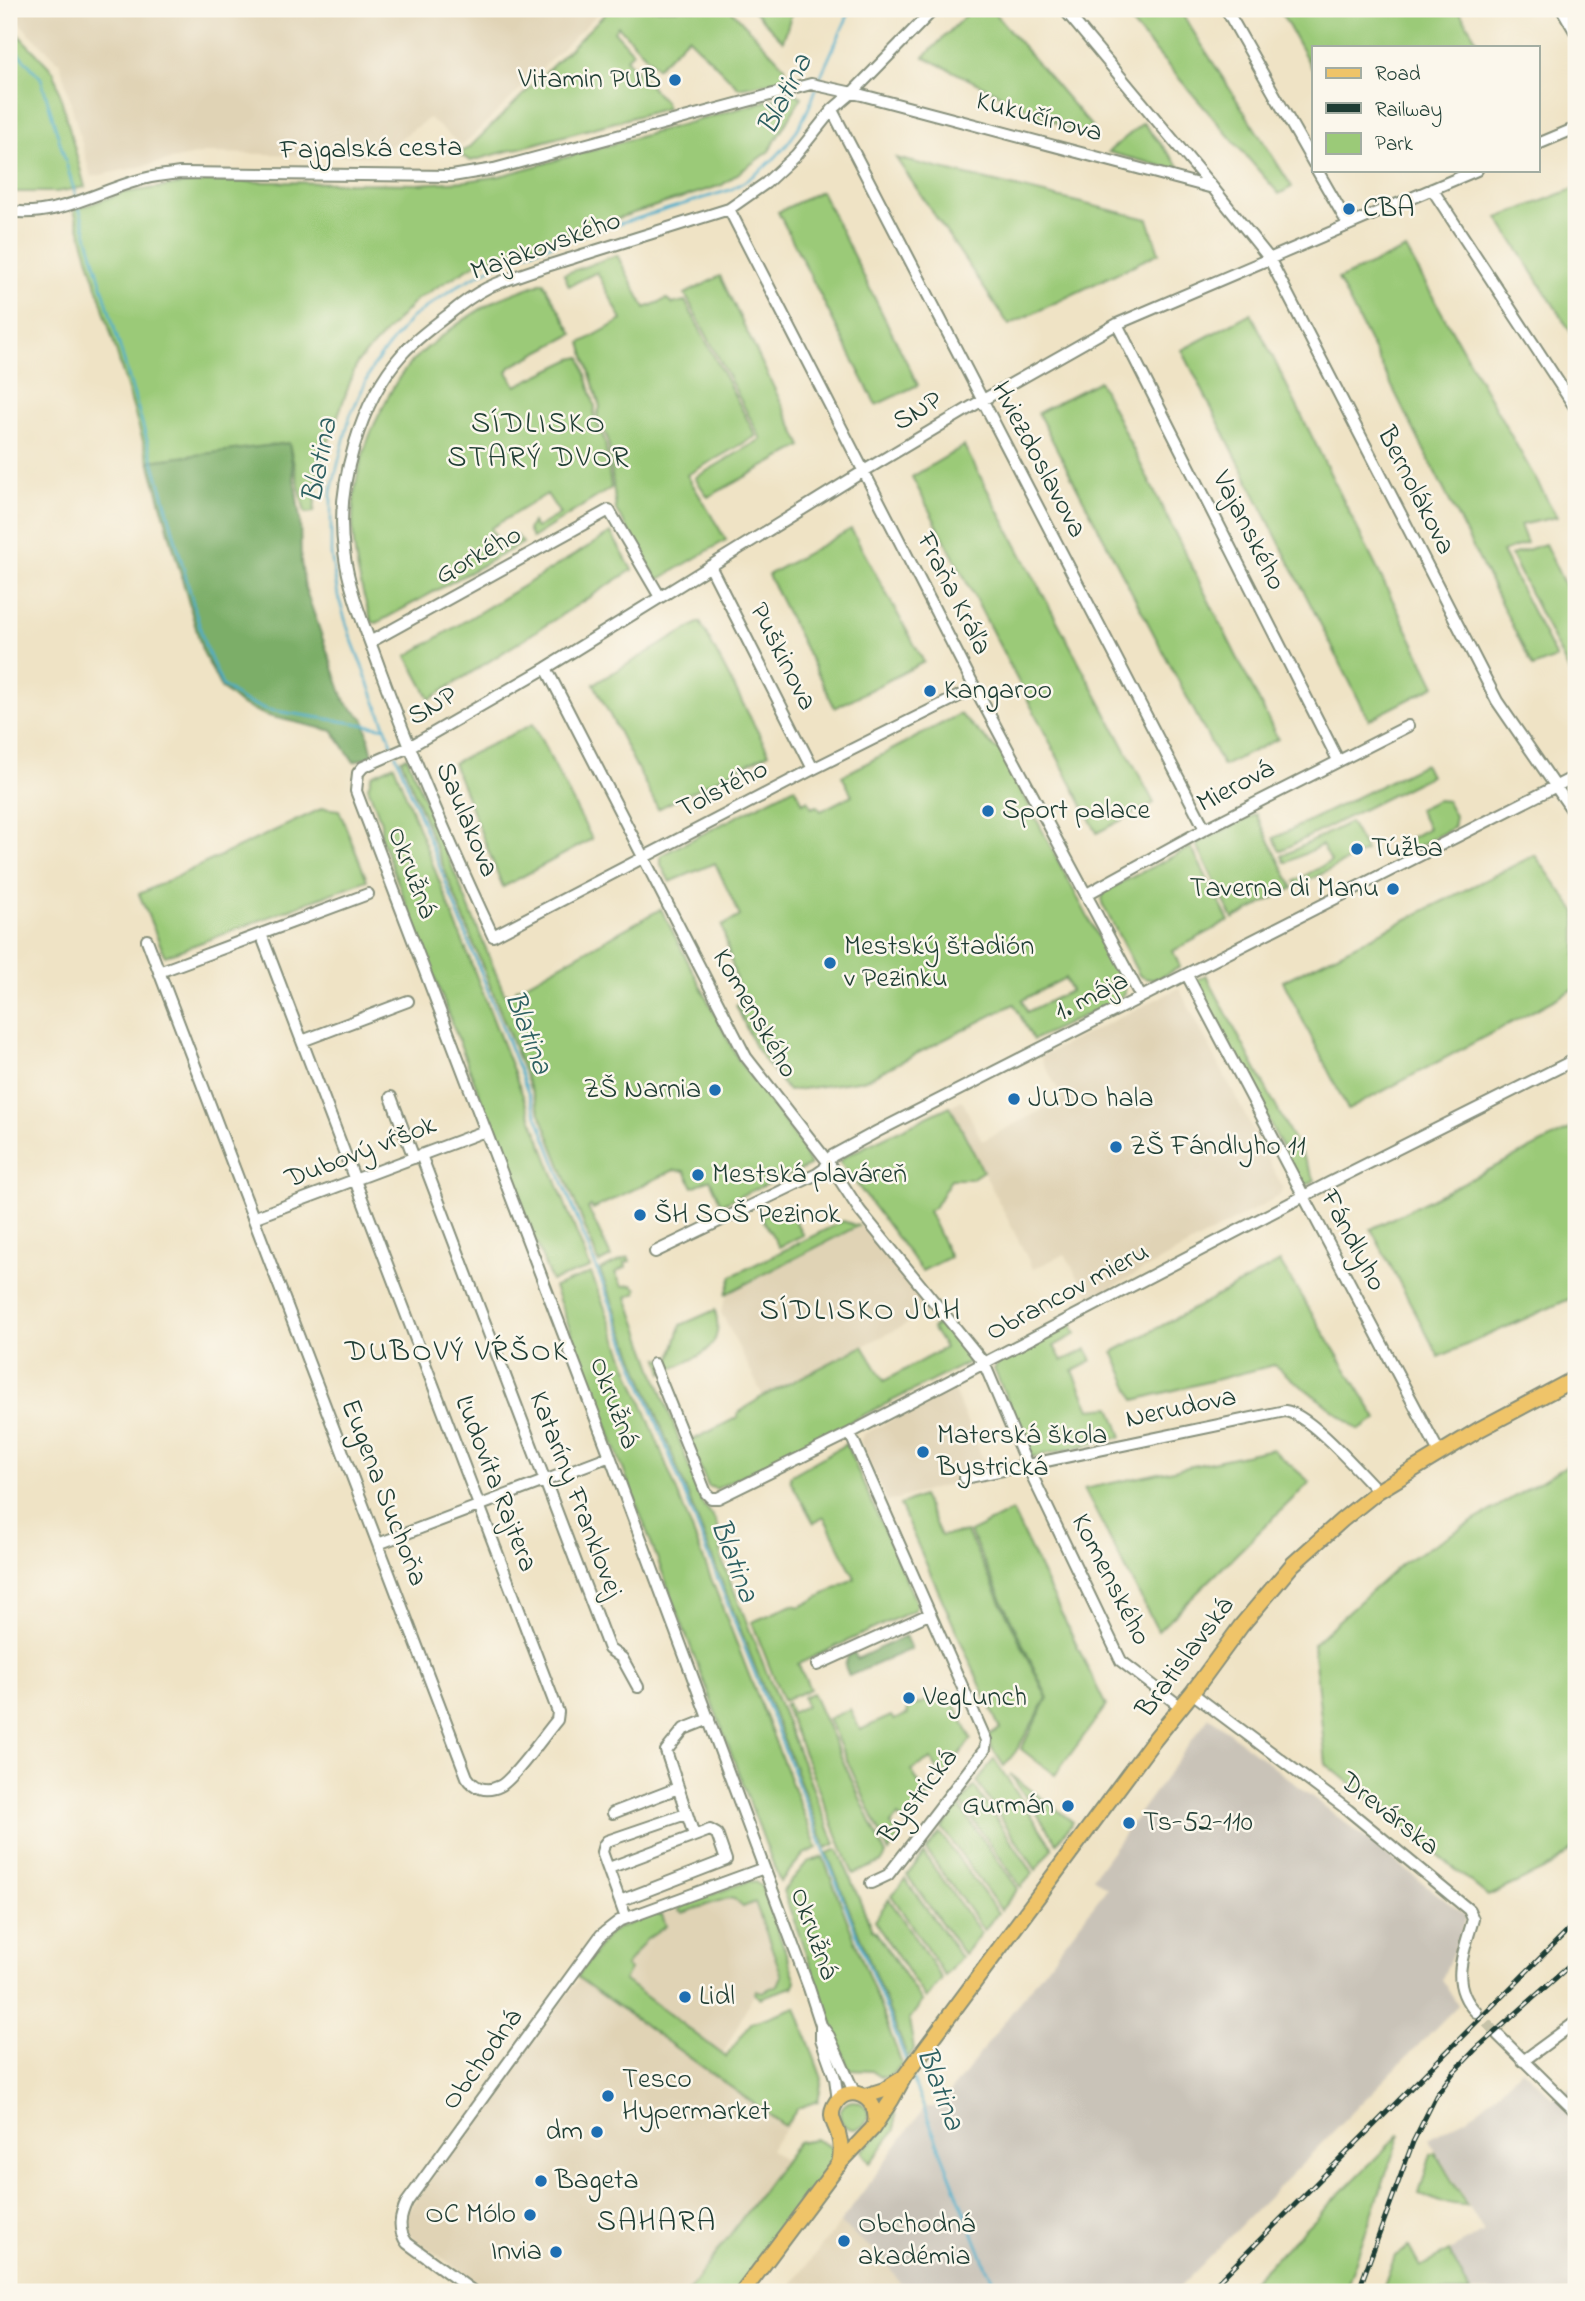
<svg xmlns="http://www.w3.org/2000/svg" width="1585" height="2301" font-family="'Indie Flower',sans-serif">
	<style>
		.built { fill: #e0d3b5 }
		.industrial { fill: #c9c3b8 }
		.green { fill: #9bca78; stroke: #5d8456; stroke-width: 2; fill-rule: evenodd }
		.forest { fill: #7cae68; stroke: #4e764e; stroke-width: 2 }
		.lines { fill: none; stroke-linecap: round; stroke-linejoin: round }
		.stream { stroke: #4badca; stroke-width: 2.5 }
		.minor-tunnel { stroke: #c5c2a8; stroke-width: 10; stroke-dasharray: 10 5; stroke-linecap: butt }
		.minor-casing { stroke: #87907c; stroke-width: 14 }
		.major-casing { stroke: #87907c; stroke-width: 18 }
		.minor { stroke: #fff; stroke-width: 10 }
		.major { stroke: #efc469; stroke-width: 14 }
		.rail-casing { stroke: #1f3d34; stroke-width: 5 }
		.rail { stroke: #fbf7ec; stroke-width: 2.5; stroke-dasharray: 8; stroke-linecap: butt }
		.poi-dot { fill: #1f6fb2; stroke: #fbf7ec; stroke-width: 2.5 }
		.labels { text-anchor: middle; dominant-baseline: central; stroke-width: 5; stroke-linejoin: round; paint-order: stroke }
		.poi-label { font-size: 28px; fill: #1f3d34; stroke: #fbf7ec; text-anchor: start }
		.street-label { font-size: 28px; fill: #1f3d34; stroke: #fbf7ec }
		.water-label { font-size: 30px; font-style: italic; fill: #2c5f61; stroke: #fbf7ec }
		.neighbourhood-label { font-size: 30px; letter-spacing: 2px; fill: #1f3d34; stroke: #fbf7ec }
	</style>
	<rect width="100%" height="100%" fill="#fbf7ec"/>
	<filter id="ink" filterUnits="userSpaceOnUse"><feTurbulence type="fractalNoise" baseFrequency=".0143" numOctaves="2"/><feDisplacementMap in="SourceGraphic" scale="14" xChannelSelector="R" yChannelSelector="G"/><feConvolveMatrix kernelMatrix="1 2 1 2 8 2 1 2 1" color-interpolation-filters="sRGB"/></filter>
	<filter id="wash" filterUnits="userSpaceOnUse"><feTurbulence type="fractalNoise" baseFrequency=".00686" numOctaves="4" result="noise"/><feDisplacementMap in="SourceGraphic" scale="28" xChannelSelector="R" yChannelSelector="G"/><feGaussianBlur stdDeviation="1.57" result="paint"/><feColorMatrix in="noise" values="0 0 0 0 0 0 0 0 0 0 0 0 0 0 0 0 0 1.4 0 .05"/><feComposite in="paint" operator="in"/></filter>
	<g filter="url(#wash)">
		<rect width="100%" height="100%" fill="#efe3c5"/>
		<path class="built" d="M9,9h594l-141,137 -33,-28 -53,38 -171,-3 -114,24 -31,-114 -51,-50z
			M1179,988l104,200 -4,8 -189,103 -25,-45 -32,15 -83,-163 12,-6 20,41 62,-32 19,-10 -23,-42z
			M866,1224l67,87 -170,85 -42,-84 6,-17z
			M953,1389l32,75 -24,5v4l-7,2 1,8 -68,19 -27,-61 4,-7z
			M748,1881l14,6 34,94 -28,14 -12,-5 -39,76 75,55 -22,28 17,14 -96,129h-201l-75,-53 -10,-11 3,-18 201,-271 19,-14z
			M840,2223l43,35 23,34h-121z"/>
		<path class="industrial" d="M1209,1717l258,200 -25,62 16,26 -283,287h-269l-23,-34 -43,-35 85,-116h14l168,-219 -14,-11z
			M1522,2069l31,29 23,-12v206h-106l-21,-41 35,-19 -55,-93 46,-26z"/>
		<path class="green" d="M610,9h120l55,58 1,6 -3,7 -44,8 -51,-51 -31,31 -39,-42 -4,5 19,21 -7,7 38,42 3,7 -196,53 -13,-7 11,-6z
			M752,9h41l-10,32z
			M972,9h19l101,118 -13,7 -155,-77z
			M1119,9h60l113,178 -13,7z
			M1279,9h179l23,38h-167v25z
			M9,25l45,47 31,115 -29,5h-47z
			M794,93l8,4 -33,54 -47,34 -243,77 -63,38 -59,63 -39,108 -4,41 -9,1 -16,-70 -140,18 -75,-251 48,-17 81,-12 214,3 49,-3 34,-5z
			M1143,123l41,49 -76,-20z
			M896,158l252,61 11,34 -150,72z
			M1576,188v152l-78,-122z
			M821,191l97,194 -42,20 -98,-193z
			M1406,249l151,268 -37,8 7,18 -25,9 54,106 -23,9 -195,-388z
			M617,255l28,53 22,-9 5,5 13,-3 71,135 -69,39 39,65 -68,40 -42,-70 -8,-71 -11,-23 3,-9 -19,-64 41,-23 -25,-48 -28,14 -5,-12z
			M720,276l82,170 -94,51 -13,-19 66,-39 -76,-145z
			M543,282l30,52 -63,33 -3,5 9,14 56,-27 9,-2 14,50 -1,9 11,25 6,47 -79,50 -4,-8 4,-8 4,6 24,-14 -13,-20 -56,34 11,21 10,-7 -2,-5 7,-1 6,7 -146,80 -5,-1c-26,-74 -28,-140 9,-211 9,-18 17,-35 31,-49 19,-20 57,-47 81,-60 16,-8 34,-13 50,-20z
			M1251,313l184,373 -66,34 -187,-370z
			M1099,381l179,358 -55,27 -185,-353z
			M964,446l190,357 -57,30 -185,-356z
			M851,529l73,133 -89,46 -67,-133z
			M611,533l21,37 -202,129 -23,-43z
			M1545,544l31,65v76l-65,-130z
			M700,622l69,131 -111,56 -64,-125z
			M960,714l36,35 3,-1 125,238 1,7 -6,6 -86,41 -19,-36 -149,76 -77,11 -33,-44 -19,-42 6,-3 -20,-76 18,-10 -25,-53 -45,19 -9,-17v-10l134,-68 8,16 5,-3 4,8 5,-2 4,5 31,-16 -10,-19zM1065,978l6,13 -44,21 -5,-12z
			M533,724l59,115 -89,48 -50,-124z
			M407,757l97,236 9,2 2,-5 146,-81 78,152 60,81 11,24 -89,38 -11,-25 -17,8 -8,-16 -11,-1 -81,39 -2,-3 -3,2 23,49 -12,6 -198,-504z
			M1424,764l6,12 -150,75 -6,-13z
			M394,765l196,503 -39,13 -170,-443v-16l-13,-35 4,-12z
			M1437,800l10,1 8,15 -2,12 -55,29 -5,-9 35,-20 -10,-19z
			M323,808l16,2 28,70 -202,76 -26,-62z
			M1256,814l37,74 -60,31 -37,-75z
			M1350,822l16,29 -68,35 -3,-5 36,-20 -9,-16 -36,18 -4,-7z
			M1191,847l38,74 -56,30 7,16c-13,7 -27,18 -41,8l-37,-72 1,-11z
			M1535,855l41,57v76l-228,122 -65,-129z
			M1206,975l109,205 -12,7 -108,-206z
			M950,1106l33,65 -12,8h-20l-17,29 -6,3 22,46 -28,14 -82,-109 5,-6z
			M1576,1126v170l-137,61 -68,-128z
			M786,1204l17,31 -24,12 -18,-31z
			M843,1221l15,5 -132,68 6,-18z
			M628,1257l2,4 -5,2 1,4 -11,6 7,13 10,-1 5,4 -1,4 -9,4 76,208c16,14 19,32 18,53l114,286 -9,4 -226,-578z
			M1280,1262l97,157 -18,11 -85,-65 -139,35 -22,-48z
			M591,1273l226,575 -13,6 -24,28 -226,-595z
			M715,1310c12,43 -21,47 -52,63l-4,-15 11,3 11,-36z
			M942,1323l30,38 -256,128 -8,-3 -19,-44 49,-25 -1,-3 23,-16 103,-52 21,35 61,-33 -13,-20z
			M1071,1323l5,11 -22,12 8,15 25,-12 5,12 -19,10 17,38 21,-2 11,30 -90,20 -38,-88 6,-8z
			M846,1444l71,160 -3,6 -116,54 12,25 -27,12 -31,-79 40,-17 8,2 55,-29 -31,-61 -10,6 -23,-41 -1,-6z
			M1272,1449l38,33 -152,149 -74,-142z
			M1576,1460v386l-24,20 -64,30 -162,-132 -13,-120 88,-80z
			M922,1496l19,40 26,-4 80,166 -31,53 -12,15 -12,-18 -4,-13 12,-6 -100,-224z
			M1012,1511l94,195 -51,69 -34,-26 27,-51 -78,-166z
			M949,1691l22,48 -28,39 -12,-19 -20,11 17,28 -20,28 -10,-10 -8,9 10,10 -11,17 -61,-133 22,-10 10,21 31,-14 3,4 14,-6 -1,-5z
			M812,1693l74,162 -4,7 -29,12 -69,-169 3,-2 4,10 15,-7 -3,-9z
			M994,1759l59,89 -17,22 -59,-88z
			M1010,1774l63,48 -16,21z
			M974,1786l59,87 -12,14 -60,-84z
			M959,1806l59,83 -17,21 -59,-82z
			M940,1833l58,80 -14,17 -58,-80z
			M838,1849l34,81 4,2 46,70 -13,18 5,29 -6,9 -81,-205z
			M924,1854l57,79 -17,21 -57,-79z
			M823,1857l79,207 -14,14 -7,-1 -9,-6 -23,-1 -66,-179 24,-29z
			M905,1879l56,78 -16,19 -53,-80z
			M748,1881l7,1 7,5 34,94 -3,7 -1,-1 -32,11 -5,-4 1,-4 6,2 16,-7 4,-9 -27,-74 -12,5 -9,-8 -6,-1 -45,15 -4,-3v-3l5,-2z
			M889,1899l53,80 -16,20 -52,-78z
			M655,1914l7,1 4,11 -20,14 -20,26 4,4 -6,10 102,77 25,-34 45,-16 26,72 -4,22 -20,7 -13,18 -208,-149 30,-41 9,-7z
			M840 2115a14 14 0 1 1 28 0a14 14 0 1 1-28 0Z
			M895,2108v22l-25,33 -9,-12 17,-15z
			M1400,2134l-55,158h-104z
			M815,2139l21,11v9l-100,133h-48l110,-150z
			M1435,2152l30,51 2,3 -27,-4 -21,-8 12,-40z
			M1409,2247l11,20 29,-16 21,41h-88l13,-36z"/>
		<path class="forest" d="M289,443l11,76 1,43 4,26 40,114 19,17 9,36 -19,7 -21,-31 -65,-15 -27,-11 -20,-17 -19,-38 -53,-189z
			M905,1636l6,13 -62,27 -4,-10 3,-10 6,-4 3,7z"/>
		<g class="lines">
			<path class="stream" d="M9,43l32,35 36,122
				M818,82l33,-73
				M79,207l85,291 41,148 17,39 21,16 26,9 117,18
				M394,749l-44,-114 -12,-39 -7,-41v-63l19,-76 23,-50 38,-48 48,-33 52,-28 219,-67c45,-24 70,-54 86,-101
				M396,755l511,1308
				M911,2075l75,192 14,25"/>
		</g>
	</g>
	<g filter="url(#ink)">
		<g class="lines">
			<path class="minor-tunnel" d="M1476,2012l22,23"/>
			<g class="minor-casing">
				<path id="minor" d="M934,9l-81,83 -21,18 -36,45 -30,28 -37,26c-49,15 -98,31 -147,46 -31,10 -65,19 -95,33 -14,7 -27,17 -39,27 -16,12 -31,23 -45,38 -43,48 -68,134 -59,198 5,42 23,81 37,121 33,90 71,177 112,264l320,-167 162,-81
					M1064,9l149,179 56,70 228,443 79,115
					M1226,9l88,155
					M1562,9l14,24
					M832,110l373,719
					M1538,144l38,-16
					M1317,170l31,54
					M1432,189l144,220
					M729,209l246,479 166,309
					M9,211c45,7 85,-18 127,-30 14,-5 29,-6 44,-8l272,3 42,-7 317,-85 51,11 351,93
					M1117,324l221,436
					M710,566l103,203
					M370,642l239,-132 51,87
					M546,668l200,389 82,105 32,49 124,152 43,102 94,196 60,46
					M1087,894l118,-65 203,-103
					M147,940l320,837c7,11 19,16 33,9 13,-6 45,-52 57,-66l1,-8 -297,-778
					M159,972l209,-78
					M1187,975l253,479
					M302,1041l106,-40
					M391,1097l23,61
					M421,1155l185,486 3,8 13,9 16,29
					M253,1218l232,-87
					M655,1252l162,-78 7,-5 8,-13 46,-25 698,-355
					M654,1364l52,129 5,5h7l132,-65 479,-250 247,-124
					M850,1433l136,307 -1,9 -97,126 -17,8
					M965,1478l320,-67c25,3 74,61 93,80
					M378,1544l232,-88
					M817,1665l112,-51
					M1192,1693l156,117 121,100 4,9c-9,34 -25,64 3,93
					M613,1813l65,-25
					M694,1835l-28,-84 18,-22 25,-10
					M609,1868l101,-38 7,4 9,26 -106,41
					M626,1918l-24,-66 2,-7 3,-4 79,-27
					M821,2025l8,11 26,58
					M1498,2035l78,77
					M1523,2061l53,-39
					M838,2101l-3,-23 -14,-39v-14l-12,-37 -199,-532 -254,-665 2,-18 5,-6 46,-20 137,-79 318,-197 117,-70 136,-77 360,-154
					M474,2292l-67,-49c-10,-14 -7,-26 0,-41l194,-267 18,-14 145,-53"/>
			</g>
			<g class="major-casing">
				<path id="major" d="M865,2096l19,-6 19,-12
					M839,2165c2,-10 3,-18 0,-28 -2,-11 -11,-19 -5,-31 12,-25 46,-10 41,17
					M743,2292l95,-127 34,-36 20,-30 12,-22 247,-333 41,-51 49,-67 52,-62 49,-44 36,-29 102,-62 96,-51"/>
			</g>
			<use href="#minor" class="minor"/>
			<use href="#major" class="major"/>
			<g class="rail-casing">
				<path id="rail" d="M1208,2292l368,-370
					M1358,2292l55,-150 23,-46 17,-23 23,-24 100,-89
					M1574,2292l2,-2"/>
			</g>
			<use href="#rail" class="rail"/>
		</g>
	</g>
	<g class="poi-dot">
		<circle cx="675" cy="80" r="7"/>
		<circle cx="1349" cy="209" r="7"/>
		<circle cx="930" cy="691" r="7"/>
		<circle cx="988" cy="811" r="7"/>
		<circle cx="1357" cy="849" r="7"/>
		<circle cx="1393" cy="889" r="7"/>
		<circle cx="830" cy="963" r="7"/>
		<circle cx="715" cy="1090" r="7"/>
		<circle cx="1014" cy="1099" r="7"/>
		<circle cx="1116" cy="1147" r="7"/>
		<circle cx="698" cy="1175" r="7"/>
		<circle cx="640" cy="1215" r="7"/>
		<circle cx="923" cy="1452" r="7"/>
		<circle cx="909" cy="1698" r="7"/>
		<circle cx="1068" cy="1806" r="7"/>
		<circle cx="1129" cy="1823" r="7"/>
		<circle cx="685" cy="1997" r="7"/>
		<circle cx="608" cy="2096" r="7"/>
		<circle cx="597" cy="2132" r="7"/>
		<circle cx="541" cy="2181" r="7"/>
		<circle cx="530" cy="2215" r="7"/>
		<circle cx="844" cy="2241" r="7"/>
		<circle cx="556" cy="2252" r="7"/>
	</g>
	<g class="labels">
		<g class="poi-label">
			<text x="661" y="80" text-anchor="end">Vitamin PUB</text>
			<text x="1363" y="209">CBA</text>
			<text x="944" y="691">Kangaroo</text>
			<text x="1002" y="811">Sport palace</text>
			<text x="1371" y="849">Túžba</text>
			<text x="1379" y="889" text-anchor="end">Taverna di Manu</text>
			<text x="844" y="947">Mestský štadión<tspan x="844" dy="32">v Pezinku</tspan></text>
			<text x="701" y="1090" text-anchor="end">ZŠ Narnia</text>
			<text x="1028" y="1099">JUDO hala</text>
			<text x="1130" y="1147">ZŠ Fándlyho 11</text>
			<text x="712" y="1175">Mestská plaváreň</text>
			<text x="654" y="1215">ŠH SOŠ Pezinok</text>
			<text x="937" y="1436">Materská škola<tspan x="937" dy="32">Bystrická</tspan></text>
			<text x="923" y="1698">VegLunch</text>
			<text x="1054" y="1806" text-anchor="end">Gurmán</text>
			<text x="1143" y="1823">Ts-52-110</text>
			<text x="699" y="1997">Lidl</text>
			<text x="622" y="2080">Tesco<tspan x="622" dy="32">Hypermarket</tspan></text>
			<text x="583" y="2132" text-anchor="end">dm</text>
			<text x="555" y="2181">Bageta</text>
			<text x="516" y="2215" text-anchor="end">OC Mólo</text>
			<text x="858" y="2225">Obchodná<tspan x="858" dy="32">akadémia</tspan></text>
			<text x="542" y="2252" text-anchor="end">Invia</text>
		</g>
		<g class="street-label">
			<text transform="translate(1039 118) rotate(15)">Kukučínova</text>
			<text transform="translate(371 150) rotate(-1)">Fajgalská cesta</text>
			<text transform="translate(546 247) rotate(-20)">Majakovského</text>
			<text transform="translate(918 412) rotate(-31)">SNP</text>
			<text transform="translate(1038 460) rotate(62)">Hviezdoslavova</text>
			<text transform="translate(1415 491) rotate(63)">Bernolákova</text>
			<text transform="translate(1248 531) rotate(63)">Vajanského</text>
			<text transform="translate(479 556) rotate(-29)">Gorkého</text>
			<text transform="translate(953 594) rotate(63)">Fraňa Kráľa</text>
			<text transform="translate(782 657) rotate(63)">Puškinova</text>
			<text transform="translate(433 707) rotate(-30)">SNP</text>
			<text transform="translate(1236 787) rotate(-28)">Mierová</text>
			<text transform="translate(723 790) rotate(-27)">Tolstého</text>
			<text transform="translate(466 820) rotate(67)">Saulakova</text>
			<text transform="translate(411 873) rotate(69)">Okružná</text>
			<text transform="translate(1092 997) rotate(-27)">1. mája</text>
			<text transform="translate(754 1014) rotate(60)">Komenského</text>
			<text transform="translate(361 1153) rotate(-21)">Dubový vŕšok</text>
			<text transform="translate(1352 1241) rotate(62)">Fándlyho</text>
			<text transform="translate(1068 1293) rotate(-28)">Obrancov mieru</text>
			<text transform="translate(613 1403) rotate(69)">Okružná</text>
			<text transform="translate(1181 1409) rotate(-12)">Nerudova</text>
			<text transform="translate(495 1484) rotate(69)">Ľudovíta Rajtera</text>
			<text transform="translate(383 1493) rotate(69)">Eugena Suchoňa</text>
			<text transform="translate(575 1495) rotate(69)">Kataríny Franklovej</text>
			<text transform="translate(1110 1580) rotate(63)">Komenského</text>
			<text transform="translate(1186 1658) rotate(-53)">Bratislavská</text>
			<text transform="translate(919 1797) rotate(-53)">Bystrická</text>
			<text transform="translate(1389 1815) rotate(38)">Drevárska</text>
			<text transform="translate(813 1934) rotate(70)">Okružná</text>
			<text transform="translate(483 2060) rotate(-54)">Obchodná</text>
		</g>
		<g class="water-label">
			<text transform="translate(786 95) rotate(-63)">Blatina</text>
			<text transform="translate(321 461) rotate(-79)">Blatina</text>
			<text transform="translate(527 1033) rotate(69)">Blatina</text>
			<text transform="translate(733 1561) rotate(69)">Blatina</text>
			<text transform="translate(939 2089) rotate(69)">Blatina</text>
		</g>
		<g class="neighbourhood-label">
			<text x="539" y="425">SÍDLISKO<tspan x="539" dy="34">STARÝ DVOR</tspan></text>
			<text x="861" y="1312">SÍDLISKO JUH</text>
			<text x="457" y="1353">DUBOVÝ VŔŠOK</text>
			<text x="657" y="2223">SAHARA</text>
		</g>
	</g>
	<rect width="1585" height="2301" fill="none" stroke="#fbf7ec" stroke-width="35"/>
	<rect x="1312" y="46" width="228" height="126" fill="#fbf7ec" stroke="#a3ada2" stroke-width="2"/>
	<rect x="1326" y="68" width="35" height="10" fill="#efc469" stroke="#a3ada2" stroke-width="2"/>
	<text x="1375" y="80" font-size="21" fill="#1f3d34">Road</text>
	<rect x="1326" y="103" width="35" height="10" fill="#1f3d34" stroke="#a3ada2" stroke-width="2"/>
	<text x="1375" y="116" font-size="21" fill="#1f3d34">Railway</text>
	<rect x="1326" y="133" width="35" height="21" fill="#9bca78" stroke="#a3ada2" stroke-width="2"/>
	<text x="1375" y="150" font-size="21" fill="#1f3d34">Park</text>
</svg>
